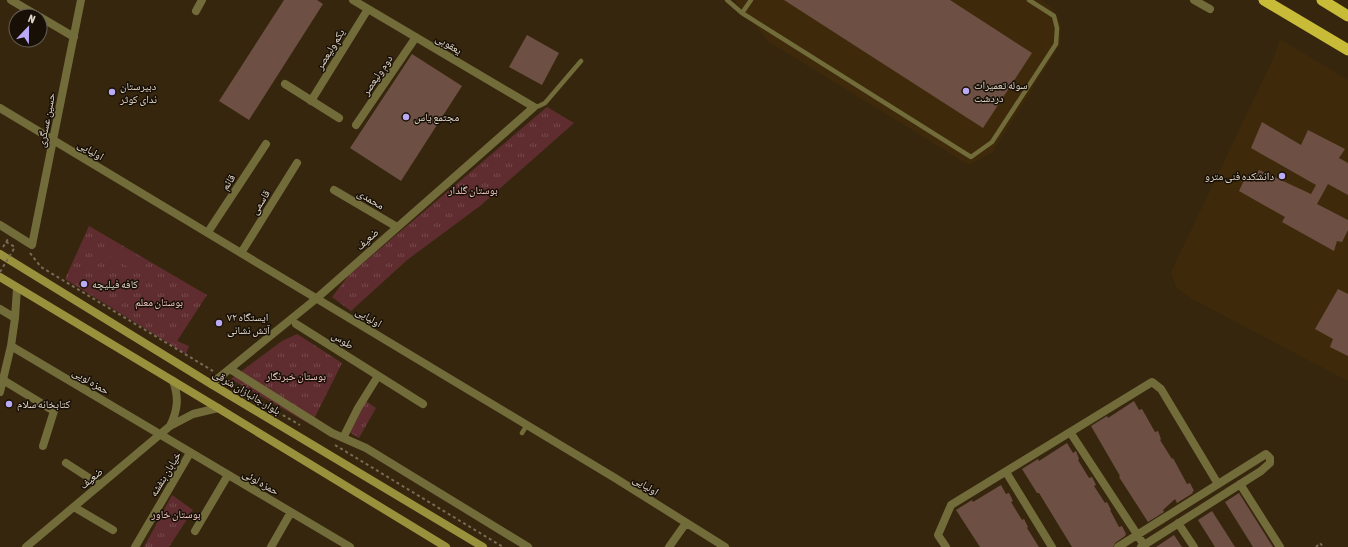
<svg xmlns="http://www.w3.org/2000/svg" width="1348" height="547" font-family="'Asap Condensed','Noto Naskh Arabic',sans-serif">
	<style>
		.built { fill: #3e2a0b }
		.park { fill: url(#park-tufts) }
		.pitch { fill: #5f2d2f }
		.building { fill: #6d5043 }
		.lines { fill: none; stroke-linecap: round; stroke-linejoin: round }
		.path { stroke: #796b57; stroke-width: 2; stroke-dasharray: 3 3; stroke-linecap: butt }
		.service { stroke: #716c3a; stroke-width: 4.5 }
		.minor { stroke: #716c3a; stroke-width: 8 }
		.secondary { stroke: #9a913c; stroke-width: 8 }
		.trunk { stroke: #c8bb38; stroke-width: 11 }
		.path-bridge { stroke: #796b57; stroke-width: 2; stroke-dasharray: 3 3; stroke-linecap: butt }
		.poi-dot { fill: #bbaaf6; stroke: #181007; stroke-width: 1.5 }
		.labels { text-anchor: middle; dominant-baseline: central; stroke-width: 3; stroke-linejoin: round; paint-order: stroke }
		.street-label { font-size: 11px; fill: #e1d7c9; stroke: #181007 }
		.poi-label { font-size: 11px; fill: #e1d7c9; stroke: #181007; text-anchor: start }
		.park-label { font-size: 11px; fill: #f2c6c6; stroke: #181007 }
	</style>
	<defs>
		<pattern id="park-tufts" width="24" height="20" patternUnits="userSpaceOnUse"><rect width="24" height="20" fill="#5f2d2f"/><path d="M3 7l-1-3M5 7V3M7 7l1-3M15 17l-1-3M17 17v-4M19 17l1-3" fill="none" stroke="#764b4c"/></pattern>
	</defs>
	<rect width="100%" height="100%" fill="#36260e"/>
	<path class="built" d="M734,0h307l11,8 9,17 -1,20 -68,108 -23,12 -200,-123z
		M1280,39l68,41v301l-156,-82 -16,-12 -5,-15 103,-215z"/>
	<path class="park" d="M547,107l27,16 -94,83 -73,54 -56,51 -19,-14 17,-22z
		M89,226l118,69 -30,46 12,5 -3,8 -121,-75z
		M297,334l45,29 -31,62 -80,-46 51,-38z
		M366,401l10,7 -17,30 -10,-6z
		M172,495l21,15 -24,37h-25z"/>
	<path class="pitch" d="M112,241l35,21 -7,12 -35,-21z"/>
	<path class="building" d="M284,0h33l6,4 -74,116 -30,-19z
		M784,0h166l82,53 -49,75z
		M527,35l32,18 -17,32 -33,-18z
		M412,54l50,32 -61,95 -51,-33z
		M1262,122l39,23 7,-15 37,19 -6,9 9,5v32l-20,-11 -11,20 31,16v10l-6,12 -5,-1 -3,10 -52,-29 3,-5 -46,-26 7,-15 8,3 5,-9 52,24 5,-9 -65,-37z
		M1338,289l10,5v62l-18,-9 3,-8 -18,-10z
		M1134,401l5,9 3,-1 13,23 3,-1 3,8 -1,1 12,19 1,-1 14,26 3,-1 4,8 -2,1 1,1 -16,10 -2,-4 -12,11 1,2 -16,10 -29,-45 1,-1 -29,-50 16,-10 1,2z
		M1067,443l6,10 3,-2 3,8 -1,1 11,18 3,-1 4,8 -2,1 11,17 2,-1 4,8h-1l9,17 3,-1 4,8 -1,2 -10,7 -2,4h-41l-33,-54h-2l-15,-24 16,-10 1,2z
		M1001,485l5,9 3,-1 4,8 -2,1 11,18 2,-1 4,8 -1,1 12,19h-59l-24,-37 16,-10 1,2z
		M1239,493l34,54h-20l-28,-45z
		M1212,511l23,36h-20l-17,-27z
		M1174,535l8,12h-26z"/>
	<g class="lines">
		<path class="path" d="M6,242l9,5
			M3,247l5,-8
			M30,253l11,14 172,104
			M227,380l36,24 37,21
			M335,445l168,102
			M1316,547l4,-4 3,4"/>
		<path class="service" d="M727,0l15,13 229,144 21,-15 64,-98 1,-16 -3,-12 -25,-16
			M742,13l9,-13
			M534,107l5,-1 6,-3 36,-42
			M522,433l5,-8"/>
		<path class="minor" d="M11,0l27,16
			M1194,0l16,9
			M196,11l6,-11
			M40,17l34,20
			M285,84l54,34
			M311,101l57,-92
			M0,108l615,370 110,69
			M356,125l60,-88
			M334,190l63,37
			M0,225l32,20 49,-245
			M208,232l58,-88
			M241,253l56,-90
			M0,309l15,9 2,-30
			M296,324l127,80
			M11,346l339,201
			M230,369l102,64 34,15 162,99
			M3,380l51,31 -11,35
			M211,384l106,-86 217,-191 -181,-107
			M0,392l11,-46 4,-28
			M170,426c8,-16 9,-29 3,-45
			M1070,432l74,113
			M343,438l15,-30 20,-32
			M66,463l34,22
			M1006,472l46,75
			M1240,484l40,63
			M74,507l39,23
			M1178,523l16,24
			M195,531l33,-56
			M26,547l144,-121 23,-12 25,-6
			M135,547l55,-94
			M271,547l20,-35
			M669,547l17,-24
			M946,547l-8,-12 13,-30 201,-123 9,7 57,95
			M1118,547l148,-93 4,4v5l-9,8 -120,76"/>
		<path class="secondary" d="M0,254l211,130 272,163
			M0,277l218,131 228,139"/>
		<path class="trunk" d="M1264,0l84,50
			M1322,0l26,16"/>
		<path class="path-bridge" d="M0,272l15,-25"/>
	</g>
	<g class="poi-dot">
		<circle cx="966" cy="91" r="4"/>
		<circle cx="112" cy="92" r="4"/>
		<circle cx="406" cy="117" r="4"/>
		<circle cx="1282" cy="176" r="4"/>
		<circle cx="84" cy="284" r="4"/>
		<circle cx="219" cy="323" r="4"/>
		<circle cx="9" cy="404" r="4"/>
	</g>
	<g class="labels">
		<g class="street-label">
			<text transform="translate(449 44) rotate(31)">یعقوبی</text>
			<text transform="translate(330 49) rotate(-59)">یکم ولیعصر</text>
			<text transform="translate(377 75) rotate(-56)">دوم ولیعصر</text>
			<text transform="translate(46 120) rotate(-79)">حسین عسگری</text>
			<text transform="translate(91 150) rotate(31)">اولیایی</text>
			<text transform="translate(228 182) rotate(-56)">قائم</text>
			<text transform="translate(371 199) rotate(31)">محمدی</text>
			<text transform="translate(260 202) rotate(-58)">قاسمی</text>
			<text transform="translate(367 239) rotate(-42)">ضعیف</text>
			<text transform="translate(369 317) rotate(31)">اولیایی</text>
			<text transform="translate(343 340) rotate(33)">طوس</text>
			<text transform="translate(91 381) rotate(31)">حمزه لویی</text>
			<text transform="translate(247 392) rotate(31)">بلوار جانبازان شرقی</text>
			<text transform="translate(165 474) rotate(-59)">خیابان بنفشه</text>
			<text transform="translate(91 478) rotate(-40)">ضعیف</text>
			<text transform="translate(261 482) rotate(30)">حمزه لوئی</text>
			<text transform="translate(646 485) rotate(32)">اولیایی</text>
		</g>
		<g class="poi-label">
			<text x="974" y="85">سوله تعمیرات<tspan x="974" dy="13">دردشت</tspan></text>
			<text x="120" y="86">دبیرستان<tspan x="120" dy="13">ندای کوثر</tspan></text>
			<text x="414" y="117">مجتمع یاس</text>
			<text x="1274" y="176" text-anchor="end">دانشکده فنی مترو</text>
			<text x="92" y="284">کافه فیلیچه</text>
			<text x="227" y="317">ایستگاه ۷۲<tspan x="227" dy="13">آتش نشانی</tspan></text>
			<text x="17" y="404">کتابخانه سلام</text>
		</g>
		<g class="park-label">
			<text x="473" y="190">بوستان گلدار</text>
			<text x="159" y="302">بوستان معلم</text>
			<text x="296" y="376">بوستان خبرنگار</text>
			<text x="176" y="514">بوستان خاور</text>
		</g>
	</g>
	<g transform="translate(28 28) rotate(22)"><circle r="19" fill="#181007" stroke="#686055"/>
	<path d="M0-3L7 15L0 10L-7 15Z" fill="#bbaaf6"/>
	<text y="-6" font-size="11" font-weight="bold" text-anchor="middle" fill="#e1d7c9">N</text>
	</g>
</svg>
